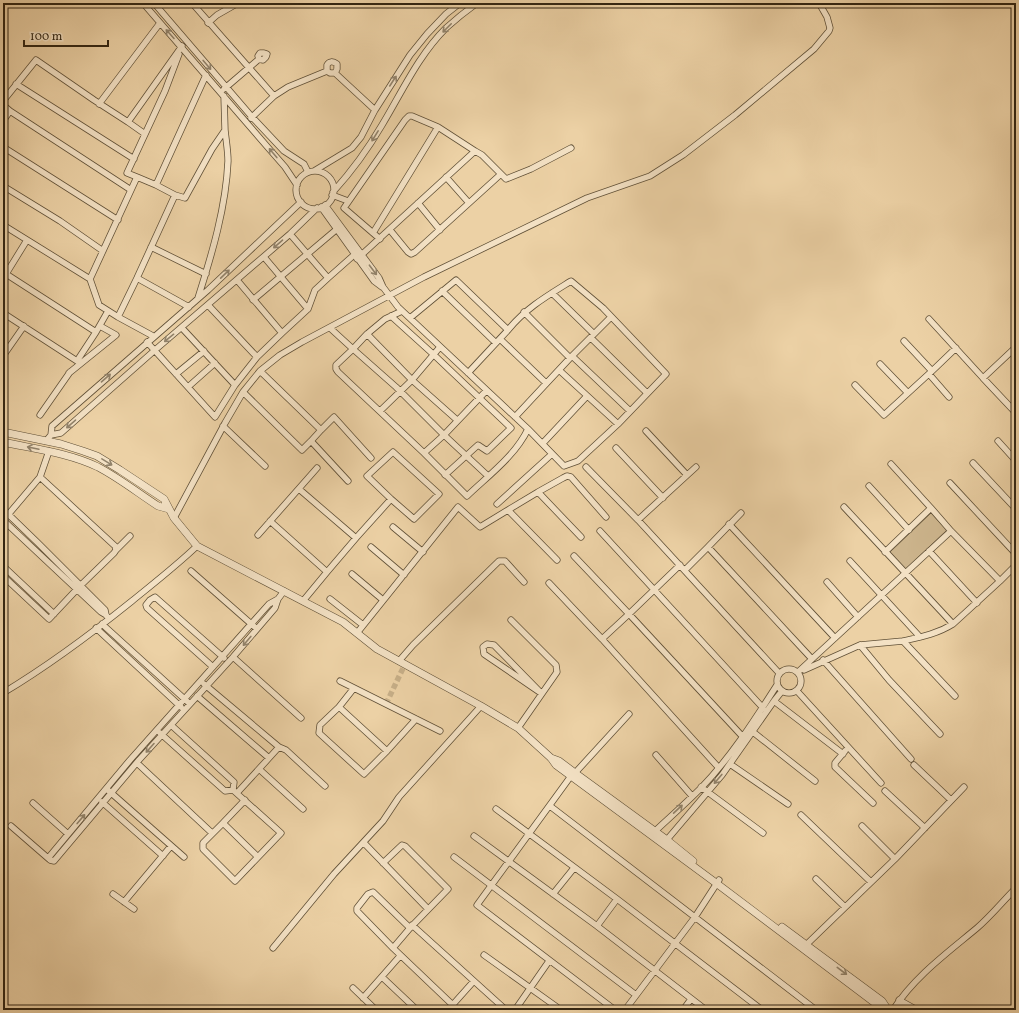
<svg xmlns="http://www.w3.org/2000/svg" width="1019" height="1013" font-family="Vollkorn,serif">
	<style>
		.green { fill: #ccb48c; stroke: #7f6c4f }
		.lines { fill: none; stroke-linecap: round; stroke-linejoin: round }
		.minor-tunnel { stroke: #c7af88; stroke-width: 5.5; stroke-dasharray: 5.5 3; stroke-linecap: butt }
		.minor-casing { stroke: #605037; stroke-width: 7 }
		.tertiary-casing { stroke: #605037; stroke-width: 8 }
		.minor { stroke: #f3e1c4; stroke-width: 5.5 }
		.tertiary { stroke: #f3e1c4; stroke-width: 7 }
		.oneway { stroke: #92836b }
	</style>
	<rect width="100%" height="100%" fill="#ecd1a5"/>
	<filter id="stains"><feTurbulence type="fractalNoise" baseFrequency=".005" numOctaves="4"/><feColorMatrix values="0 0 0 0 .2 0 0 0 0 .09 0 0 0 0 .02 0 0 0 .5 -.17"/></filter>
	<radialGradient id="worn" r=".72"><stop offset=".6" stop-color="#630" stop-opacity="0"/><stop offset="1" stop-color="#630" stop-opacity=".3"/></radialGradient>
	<path class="green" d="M931,513l16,17 -42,40 -15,-18z"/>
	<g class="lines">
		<path class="minor-tunnel" d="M386,704l19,-40"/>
		<g class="minor-casing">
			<path id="minor" d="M143,3l128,148 14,16 12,18
				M154,3l98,114 32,34 20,13 4,8
				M192,3l82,93 -23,22
				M208,23l9,-8 21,-12
				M335,73l40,37
				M16,84l118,75
				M224,89l35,-30 -1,-3 2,-3h4l3,1 -1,3 -3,3 -4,-1
				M224,96l1,34
				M274,96l14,-9 39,-16v-6c2,-4 6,-4 10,-1v5l-2,4h-5l-3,-2
				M3,101l33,-41 58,40 34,22 54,-76
				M99,104l61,-81
				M3,105l7,6
				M3,121l7,-10 121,79
				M128,122l17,12
				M3,147l115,73
				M314,171l38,-23 9,-11 14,-27 35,-55 17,-21 19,-20 14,-11
				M296 190a19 19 0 1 1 38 0a19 19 0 1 1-38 0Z
				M137,177l-10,-4 38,-82 14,-37
				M446,177l23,26
				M156,185l19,10
				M3,186l57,35 43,30
				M333,192c19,-21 35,-43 49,-67 20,-33 36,-69 64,-97 10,-9 20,-17 31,-25
				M332,195l16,6
				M418,203l22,27
				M325,205l54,73 4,9 15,20 130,122c-13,27 -39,46 -61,67l-43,-43 20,-18 -48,-48 -43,-38 -17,16v4l2,3 86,81
				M321,207l53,74 8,6
				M3,225l87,54
				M390,230l18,22 3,2 4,-2 86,-78
				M373,233l65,-106
				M290,234l38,44 -13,12 -7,19
				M380,239l-36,-31 61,-88 4,-4h3l26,11 37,24
				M151,247l55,27
				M264,257l44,52 -26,24
				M357,259l118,-108 7,4 24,24 25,-10 40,-21
				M3,272l93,60 12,-21
				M6,274l21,-34
				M137,278l52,29
				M328,278l26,-23
				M442,291l54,52
				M552,293l42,41 17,-17
				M253,300l84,-71
				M208,305l49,52 25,-24 -45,-53
				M524,312l46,46 24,-24
				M3,313l74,48 19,-29
				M391,316l42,38 78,74 -24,23 -9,-6 -33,30
				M118,317l-19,-12 -9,-26 47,-102 19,8 50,-110
				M410,318l46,-38 52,50 -40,43
				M929,319l54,59
				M330,328l23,21 14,-15 45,46 45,40
				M508,330c18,-22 39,-34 63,-49l32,27 63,66 -48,50 -40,37 -14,5 -36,-37
				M367,334l18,-15 17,-8
				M153,336l-35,-19 19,-39 38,-83 10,3 27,-49 13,-19c1,10 3,21 3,31 -2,46 -16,93 -30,137
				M591,338l56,55
				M500,339l46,44
				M904,341l28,30 24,-23
				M147,342l68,75 20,-32 -53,-57
				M1016,347l-33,31 33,35
				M3,356l21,-30
				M572,356l58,55
				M880,364l28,29
				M559,370l59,54
				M260,371l-17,21 59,58 9,-9 37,40
				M69,373l47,-38 -16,-9
				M176,374l28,-23
				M929,374l20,23
				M235,385l22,-28
				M855,385l29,30 48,-44
				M188,387l27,-24
				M486,391l-42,44 44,41
				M380,411l32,-31 28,-33
				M40,415l30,-43
				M515,417l55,-59
				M223,426l42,40
				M646,431l41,44
				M51,435l1,-9 156,-136 93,-88
				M46,441l5,-6 10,-2 94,-83 135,-116 27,-26
				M311,441l10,-11
				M998,441l18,20
				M543,443l44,-47
				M616,448l47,50
				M393,452l46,42 -25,25 -23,-20 -24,-23z
				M371,458l-37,-41 -13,13 -61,-59 20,-16 22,-13 122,-65 163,-79 63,-22 33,-21 52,-40 79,-66 15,-18 1,-3 -3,-11 -8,-14
				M973,463l43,46
				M586,467l52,53 58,-53
				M950,483l66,71
				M869,486l40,44
				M299,489l57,49 35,-39
				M538,492l25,-14 4,-2 4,1 35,40
				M497,504l55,-50
				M844,507l109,117
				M931,508l20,23
				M508,510l30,-18 43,45
				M741,513l-33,34 104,112
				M8,514l30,29 67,67 1,5 3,4
				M7,516l33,-39
				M174,518l51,-95 18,-31
				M3,520l98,92 5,3
				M638,520l141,153
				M270,521l57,51 29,-34
				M729,524l106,114
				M393,527l30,25
				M600,531l163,177
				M258,535l59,-67
				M371,547l33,28
				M116,550l14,-14
				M929,551l48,52
				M885,552l46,-44 -40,-44
				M574,556l55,58 51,-49
				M850,561l70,76
				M3,566l51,48
				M685,570l23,-23
				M191,571l66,58
				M352,574l31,26
				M3,576l46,43 31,-33 34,-33 2,-3 -1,-4 -75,-69 9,-26
				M827,582l31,35
				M549,583l53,56
				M278,599l-9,5 -139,156 -81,97 1,3 4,1 85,-101 94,-103 42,-49 3,-9 6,-8
				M330,599l33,26
				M303,601l24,-29
				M511,620l45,45 1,7 -39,56
				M102,624l88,80
				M96,628l85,79
				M357,633l101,-126 22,20 28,-17 49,50
				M903,641c18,-4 34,-7 50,-17l47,-43
				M487,644l7,1 47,48 -57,-39 -1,-7z
				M860,645l29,35 51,54
				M233,657l68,61
				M823,660l88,99
				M399,661l14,-16 86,-84h6l19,21
				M213,667l-66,-59 -1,-3 4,-5 5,-3 69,61
				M777 681a12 12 0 1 1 24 0a12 12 0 1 1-24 0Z
				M804,670l56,-25 43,-4 52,55
				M798,672l153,-141 49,50 16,-16
				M340,681l100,50
				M797,691l84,92
				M3,693c45,-27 88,-59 129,-92 22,-18 44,-35 65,-55
				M197,696l72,62 10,-11 -75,-63
				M774,701l69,53
				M339,707l15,-19
				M171,725l63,57 -1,8
				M753,732l62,49
				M160,733l65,58 8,-1 48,43 -23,24 -35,-34 -20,20v6l32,32 23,-24
				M279,747l7,3 39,36
				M387,751l-23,23 -45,-41 1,-8 19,-18 48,44 29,-32
				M845,751l-10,12v4l38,36
				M656,755l36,41
				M137,763l75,70
				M730,764l58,40
				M914,765l37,35
				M718,767l-116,-128 27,-25 114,123
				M259,769l44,40
				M575,773l54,-59
				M571,776l-94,129 138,105
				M701,787l62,46
				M109,791l75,66
				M885,791l40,37
				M237,793l32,-35
				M102,802l61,54
				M33,803l35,31
				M550,806l266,204
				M496,809l121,90 145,111
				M801,815l70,67
				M223,823l22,-23
				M11,826l38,33
				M862,826l33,33 69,-72
				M652,834c16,-15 33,-30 49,-46 30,-31 53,-67 76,-103
				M474,836l123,90 109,84
				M665,842l57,-67 52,-74 8,-10
				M364,843l64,66
				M454,857l182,138
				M383,863l19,-18 3,1 43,43 -38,39 -17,20 65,62
				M816,879l29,28
				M113,894l21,15
				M553,894l21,-26
				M124,902l47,-56
				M412,925l94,85
				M597,926l20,-27
				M807,944l88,-85
				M273,948l61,-74 49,-53 16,-24 82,-91
				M393,948l-36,-37v-3l11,-14 5,-2 37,36
				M484,955l77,55
				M382,977l35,33
				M353,988l23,22
				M363,998l37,-42
				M899,1000l18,10
				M448,1010l25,-28
				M515,1010l34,-49
				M625,1010l70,-93 24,-37
				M683,1010l8,-11
				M893,1010c21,-33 54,-57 84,-82 14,-12 26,-27 39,-40"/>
		</g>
		<g class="tertiary-casing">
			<path id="tertiary" d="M3,432l58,12 22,7 14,5 23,14 44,29 10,19 23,28 146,76 34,27 104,57 37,22 33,30 5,7 160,118 163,123 7,2
				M3,442c32,7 66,11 95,25 21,11 40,26 60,39l11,3
				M551,758l8,3 16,12 92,67 26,21
				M782,927l100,74 6,9"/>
		</g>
		<use href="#minor" class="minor"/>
		<use href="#tertiary" class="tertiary"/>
	</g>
	<defs><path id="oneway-shaft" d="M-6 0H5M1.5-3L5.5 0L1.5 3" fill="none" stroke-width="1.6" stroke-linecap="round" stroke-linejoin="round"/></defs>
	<g class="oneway">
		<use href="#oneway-shaft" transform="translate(447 28) rotate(135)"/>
		<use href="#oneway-shaft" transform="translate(170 34) rotate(-132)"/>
		<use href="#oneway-shaft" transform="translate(207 65) rotate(50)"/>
		<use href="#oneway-shaft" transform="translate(393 81) rotate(-57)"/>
		<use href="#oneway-shaft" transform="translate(375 136) rotate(122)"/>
		<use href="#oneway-shaft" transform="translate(273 153) rotate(-130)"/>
		<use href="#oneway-shaft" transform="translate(278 244) rotate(139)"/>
		<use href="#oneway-shaft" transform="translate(373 270) rotate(53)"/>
		<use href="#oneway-shaft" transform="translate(225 274) rotate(-44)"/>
		<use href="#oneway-shaft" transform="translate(169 338) rotate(141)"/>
		<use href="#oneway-shaft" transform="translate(106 378) rotate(-41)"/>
		<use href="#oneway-shaft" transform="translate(71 424) rotate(139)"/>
		<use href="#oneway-shaft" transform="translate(33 448) rotate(-168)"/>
		<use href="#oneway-shaft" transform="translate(107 462) rotate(31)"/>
		<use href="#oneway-shaft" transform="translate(247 641) rotate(130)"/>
		<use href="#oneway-shaft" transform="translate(150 748) rotate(132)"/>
		<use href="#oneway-shaft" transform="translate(718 779) rotate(130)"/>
		<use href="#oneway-shaft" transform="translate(678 809) rotate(-43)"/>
		<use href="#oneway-shaft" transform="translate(81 819) rotate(-50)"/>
		<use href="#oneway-shaft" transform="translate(842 971) rotate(37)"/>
	</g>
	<rect width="1019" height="1013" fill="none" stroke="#ecd1a5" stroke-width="16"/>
	<rect x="4" y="4" width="1011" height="1005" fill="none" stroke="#322512" stroke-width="2"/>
	<rect x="8" y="8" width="1003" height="997" fill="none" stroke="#322512"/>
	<path d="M24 40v6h84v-6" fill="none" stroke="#322512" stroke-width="2"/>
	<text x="30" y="40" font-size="12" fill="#322512" stroke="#f3e1c4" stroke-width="3" paint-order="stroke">100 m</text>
	<rect width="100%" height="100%" filter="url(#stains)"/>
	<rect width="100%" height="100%" fill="url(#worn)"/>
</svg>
